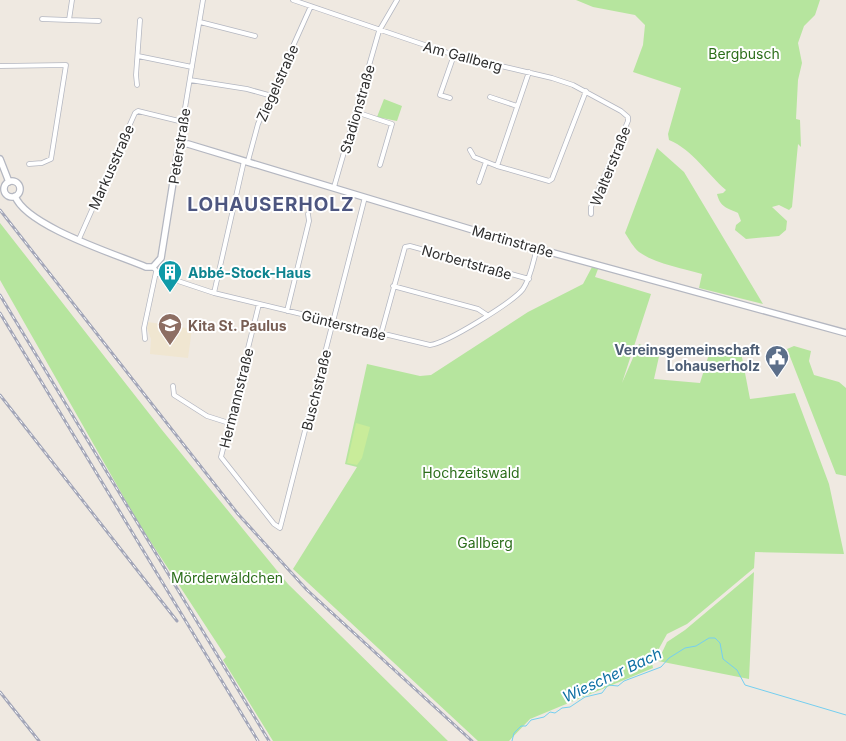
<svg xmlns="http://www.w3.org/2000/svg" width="846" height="741" font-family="Inter,sans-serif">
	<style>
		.education { fill: #f0e6d1 }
		.green { fill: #b6e59e }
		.pitch { fill: #c9ec9a }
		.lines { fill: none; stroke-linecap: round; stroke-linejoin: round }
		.stream { stroke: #75cff0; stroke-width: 1 }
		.street-casing { stroke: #b4b7c1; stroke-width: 5.5 }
		.secondary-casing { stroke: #b4b7c1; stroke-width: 8 }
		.street { stroke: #fff; stroke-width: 4 }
		.secondary { stroke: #fff; stroke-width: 5.5 }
		.rail-casing { stroke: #a3a6b8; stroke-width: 3 }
		.rail { stroke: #fff; stroke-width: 1; stroke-dasharray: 4; stroke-linecap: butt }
		.labels { text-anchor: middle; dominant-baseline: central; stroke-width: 4; stroke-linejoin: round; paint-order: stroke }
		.park-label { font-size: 14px; fill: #2c6e1b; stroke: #fff }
		.street-label { font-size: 14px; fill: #2e2e2e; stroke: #fff }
		.culture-label { font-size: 14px; font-weight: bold; fill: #0d838f; stroke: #fff; text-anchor: start }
		.education-label { font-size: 14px; font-weight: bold; fill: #785e54; stroke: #fff; text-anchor: start }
		.service-label { font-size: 14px; font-weight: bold; fill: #4e5e75; stroke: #fff; text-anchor: end }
		.water-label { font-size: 15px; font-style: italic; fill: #0d6fa3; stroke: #fff }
		.district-label { font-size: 19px; font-weight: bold; letter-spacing: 1px; fill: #4d5680; stroke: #fff }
	</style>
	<rect width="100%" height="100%" fill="#efe9e1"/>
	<path class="education" d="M148,322l44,7 -4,29 -38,-4 1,-15 -4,-11z"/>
	<path class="green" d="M576,0h244l-5,15 -11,11 -6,17 4,20 -4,17 -2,39 4,1 1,27 -3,-3 -6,63 -3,3 -10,-5 -7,2 15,14 -1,9 -7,6 -33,3 -11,-9 1,-5 5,-4 -3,-8c-11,-5 -18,-6 -21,-19l6,-1 3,-3c-19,-16 -33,-40 -57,-50l-1,-6 13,-46 -48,-16 10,-27 2,-20 -10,-10 -42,-8z
		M384,99l18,7 -5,15 -20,-4z
		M657,148l27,24 79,132 -64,-16 3,-14c-20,-6 -46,-10 -63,-22 -6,-5 -10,-13 -14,-19z
		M0,223l162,207 126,154 160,157h-175l-50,-81 3,-3 -87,-133 -139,-244z
		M592,267l6,2 -3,8 56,17 -29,89 17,-39 21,8 -6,27 46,4 9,-29 32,-2 9,47 45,-6 34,91 15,70 -89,-2 -1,16 -67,56 -20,10 -11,20 -5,3 2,11 -123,51 -21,22h-31l-185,-172 64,-102 -12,-3 22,-100 53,12 11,-1 97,-63 55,-28z
		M794,346l17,5 -2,10 5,14 25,7 7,6v88l-10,-2 -49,-125z
		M754,572l-5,107 -91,-18 9,-19 18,-12z"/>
	<path class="pitch" d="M356,423l14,4 -8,31 -5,7 -10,-2z"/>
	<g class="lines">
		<path class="stream" d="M512,741l2,-8 7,-7h5l5,-6 13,-3 6,-5 5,1 7,-5 8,-1 15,-10 17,-4 6,-8 10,1 6,-5 37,-14 8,-9 16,-10 11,-2 13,-8h6l5,5 3,16 14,11 8,15 101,30"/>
		<g class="street-casing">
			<path id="street" d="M293,0l161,55 98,23 21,7 48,26 7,6v4l-37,86v7
				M42,19l27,1 3,-20
				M69,20l30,1
				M200,22l55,14
				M138,56l54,11
				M0,66l66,-1 -15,94 -9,4 -13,1
				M529,72l-32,94 52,15 3,-2 34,-88
				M190,80l57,9 25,7
				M137,85l-1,-10 4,-55
				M490,97l27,9
				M450,98l-10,-3 14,-40
				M356,112l36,12 -12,41
				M182,144l-1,-12 22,-132
				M470,150l4,7 23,9
				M248,161l10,-37 53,-118
				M479,182l7,-20
				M334,187l45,-156 18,-31
				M79,239l56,-126 3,-2 45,11
				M153,267l7,8 54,18 216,52c17,-2 83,-43 93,-56 8,-12 10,-27 14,-41
				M393,286l85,23 9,6
				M214,293l30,-132
				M259,304l-38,153 53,67 6,4 85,-331
				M287,311l22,-90 -1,-7
				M381,334l24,-87 5,-1 119,33
				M145,339l-1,-11 12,-56
				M173,386l1,9 33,21 22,7"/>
		</g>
		<g class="secondary-casing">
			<path id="secondary" d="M0,159l9,23
				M4 189a8 8 0 1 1 16 0a8 8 0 1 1-16 0Z
				M15,196c11,30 100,58 131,71h7l8,-9 17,-107 4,-7h6l318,96 340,93"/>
		</g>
		<use href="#street" class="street"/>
		<use href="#secondary" class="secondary"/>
		<g class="rail-casing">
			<path id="rail" d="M0,210l238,304 69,76 165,151
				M0,295l269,446
				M0,313l258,428
				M0,395l177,226
				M0,692l39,49"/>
		</g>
		<use href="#rail" class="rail"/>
	</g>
	<defs>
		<g id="building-pin" transform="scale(1.25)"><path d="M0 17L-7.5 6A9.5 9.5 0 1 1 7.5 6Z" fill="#0f9aa8" stroke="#fff"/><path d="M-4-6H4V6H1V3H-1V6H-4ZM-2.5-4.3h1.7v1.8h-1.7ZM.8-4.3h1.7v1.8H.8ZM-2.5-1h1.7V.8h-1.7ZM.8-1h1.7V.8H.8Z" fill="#fff"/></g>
		<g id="school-pin" transform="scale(1.25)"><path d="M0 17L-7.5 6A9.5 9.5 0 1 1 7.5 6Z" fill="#8d6e63" stroke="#fff"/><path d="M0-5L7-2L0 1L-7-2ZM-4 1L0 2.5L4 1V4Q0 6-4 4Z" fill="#fff"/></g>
		<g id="civic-pin" transform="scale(1.25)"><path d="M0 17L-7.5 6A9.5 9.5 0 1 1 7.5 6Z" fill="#5c6f8a" stroke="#fff"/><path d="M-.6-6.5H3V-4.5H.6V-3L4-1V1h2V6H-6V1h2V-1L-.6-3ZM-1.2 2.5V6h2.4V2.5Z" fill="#fff"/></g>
	</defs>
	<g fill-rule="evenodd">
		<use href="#building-pin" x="170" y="272"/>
		<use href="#school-pin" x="170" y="325"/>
		<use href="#civic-pin" x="777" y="357"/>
	</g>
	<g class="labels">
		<g class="park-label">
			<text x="744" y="53">Bergbusch</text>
			<text x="471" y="472">Hochzeitswald</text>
			<text x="485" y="542">Gallberg</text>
			<text x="227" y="577">Mörderwäldchen</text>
		</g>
		<g class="street-label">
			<text transform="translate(463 56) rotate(15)">Am Gallberg</text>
			<text transform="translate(277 83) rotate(-66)">Ziegelstraße</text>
			<text transform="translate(357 109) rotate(-74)">Stadionstraße</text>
			<text transform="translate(179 146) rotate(-81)">Peterstraße</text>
			<text transform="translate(610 166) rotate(-68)">Walterstraße</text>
			<text transform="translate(111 167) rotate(-66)">Markusstraße</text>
			<text transform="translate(513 241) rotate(16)">Martinstraße</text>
			<text transform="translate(467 262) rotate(16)">Norbertstraße</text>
			<text transform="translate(344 325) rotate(14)">Günterstraße</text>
			<text transform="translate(316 390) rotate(-76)">Buschstraße</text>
			<text transform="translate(236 398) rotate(-76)">Hermannstraße</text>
		</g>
		<g class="culture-label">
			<text x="188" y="272">Abbé-Stock-Haus</text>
		</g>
		<g class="education-label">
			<text x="188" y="325">Kita St. Paulus</text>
		</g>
		<g class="service-label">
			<text x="760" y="349">Vereinsgemeinschaft<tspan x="760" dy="16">Lohauserholz</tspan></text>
		</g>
		<g class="water-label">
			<text transform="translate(612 675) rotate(-25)">Wiescher Bach</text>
		</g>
		<g class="district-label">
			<text x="271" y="204">LOHAUSERHOLZ</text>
		</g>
	</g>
</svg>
